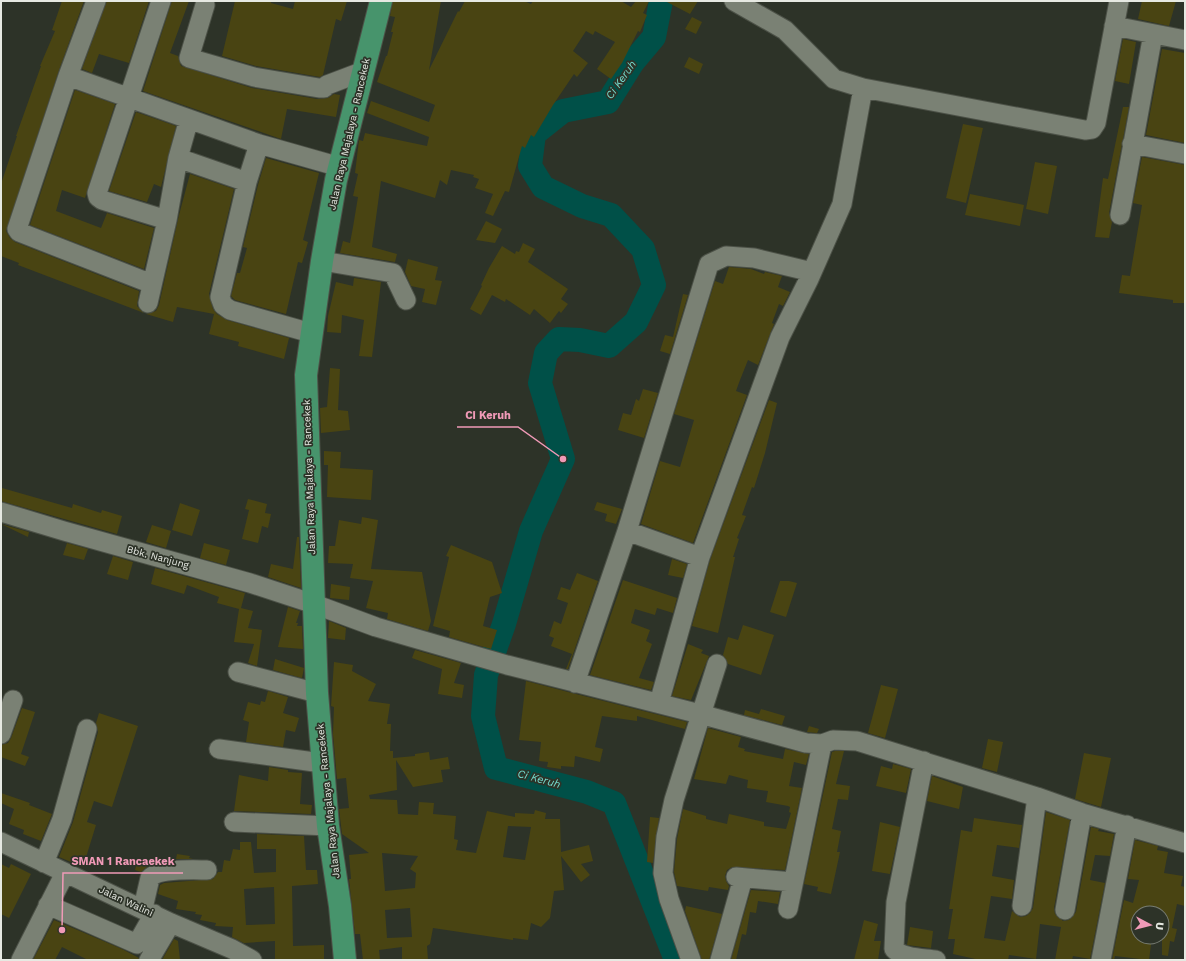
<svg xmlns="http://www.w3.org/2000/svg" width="1186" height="961" font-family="'Work Sans',sans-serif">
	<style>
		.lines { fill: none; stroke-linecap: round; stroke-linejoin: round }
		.river { stroke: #005048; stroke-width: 24 }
		.building { fill: #494412; fill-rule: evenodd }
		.minor-casing { stroke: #4c5147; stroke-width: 21 }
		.major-casing { stroke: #4c5147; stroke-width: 24 }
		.minor { stroke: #7a8174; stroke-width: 19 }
		.major { stroke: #47946c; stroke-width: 22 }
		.labels { text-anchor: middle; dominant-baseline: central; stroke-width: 3.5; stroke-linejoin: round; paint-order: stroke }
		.street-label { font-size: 10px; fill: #e6e9e2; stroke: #2d3328 }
		.water-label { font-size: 11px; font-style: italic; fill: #75dcce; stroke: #2d3328 }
		.leader { fill: none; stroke: #f09ab7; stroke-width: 1.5 }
		.callout-dot { fill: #f09ab7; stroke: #2d3328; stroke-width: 1.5 }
		.callout-label { font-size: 11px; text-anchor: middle; font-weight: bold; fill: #f09ab7; stroke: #2d3328; stroke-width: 3.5; stroke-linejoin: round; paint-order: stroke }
	</style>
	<rect width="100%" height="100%" fill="#2d3328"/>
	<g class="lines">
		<path class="river" d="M661,1l-7,36 -21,25 -25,40 -45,9 -29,23 -4,32 13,21 39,19 29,9 32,34 11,36 -18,37 -27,24 -29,-6 -21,-1 -13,14 -6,30 23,76 -32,72 -27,93 -18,51 -3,41 13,52 91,24 27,11 62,157"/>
	</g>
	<path class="building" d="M62,1h22l-26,72 -52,158 4,7 5,4 124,49 -2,15 7,7 -126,-48 1,-2 -18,-7v-72l16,-48h-1l25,-70h-1l15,-35 -3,-1z
		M107,1h42l-20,62 -30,-9 -7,19 -10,-4z
		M172,1h17l-19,52 8,3 3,10 71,22 65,11 11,-1 6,-4 6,1 -4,22 -49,-8 -6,30 -138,-48z
		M235,1h36v2l22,6 2,-8h52l-6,20 -5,-2 -13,56 -3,2 -64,-11 -34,-10z
		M393,1h48l-12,69 29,-59 1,1 6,-11h59l7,3 2,-3h88l10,6 5,-6h13l-6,12 4,2 -7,17 -2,-1 -16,32 -11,16 -14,-10 18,-27 -20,-11 -2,4 -7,-4 -13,20 15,12 -11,14 -3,-3 -21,31 -19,32 -3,-2 -6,13 -3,-2 -13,46 -4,-1 -12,25 -8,-3 8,-19 -18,-6 4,-9 -6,-2 1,-2 -23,-5 -4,15 -7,-5 -5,18 -54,-17 -9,66 25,7 -2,8 -55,-9 3,-12 7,2 3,-16 5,-30 -5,-1 5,-22 -3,-1 4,-33 4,1 2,-8 62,13 2,-9 -62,-24 4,-12 58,21 6,-17 -58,-23 9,-26h1l6,-24h-2l4,-15 -5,-1z
		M665,1h33l-8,13z
		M1142,1h34l-7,25 -31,-7z
		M692,17l10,5 -6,12 -11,-5z
		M1123,39l13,3 -7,42 -14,-3z
		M1162,49l23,4v90l-39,-8z
		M689,57l14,7 -4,10 -15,-7z
		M75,90l40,14 -30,94 -23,-8 -6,21 45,17 6,-15 47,15 -10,41 -114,-44z
		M1123,107h6l-20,106 3,9 -3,16 -14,-1 8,-59 5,1z
		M136,112l40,14 -15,61 -7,-3 -7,18 -38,-11z
		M963,124l20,4 -17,75 -20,-5z
		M1142,157l43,8v138h-12v-3l-54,-7 3,-18 8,1 12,-71 -9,-2z
		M266,158l53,15 -16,67 5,2 -6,21 -4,-1 -12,52 -51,-14 -4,-4 6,-23h3l7,-25 -4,-1 15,-62z
		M1035,162l22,4 -9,48 -22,-5z
		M190,174l44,15 -25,105 4,15 4,5 10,6 62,18 -5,21 -46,-13 1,-4 -30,-8 5,-20 -37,-7 -4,15 -27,-8 10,-3 3,-6 20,-90z
		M970,194l54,11 -4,21 -55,-11z
		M486,221l16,8 -7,14 -19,-3z
		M523,243l12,6 -7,13 40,27 -7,10 7,5 -7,9 -2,-2 -9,12 -16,-14 -4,6 -24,-16 -1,3 -13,-7 -11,20 -11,-6 12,-23 -1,-1 8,-17 13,-22 13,8 1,-3 3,1z
		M408,259l30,8 -3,13 7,1 -6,24 -14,-3 3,-13 -14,-3 -6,-14z
		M729,267l22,2 13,5 1,-2 17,4 -4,11 12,5 -7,14 -4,-2 -7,19 2,1 -16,41 -10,-5 -8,20 -4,11 11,4 -54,148 -52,-19 19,-63 20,6 14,-47 -20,-6 41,-133 8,3z
		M354,278l27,4 -9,75 -13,-1 5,-36 -22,-5 -1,18 -14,-1 1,-16 8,-34 17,4z
		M683,294l5,1 -18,59 -10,-3 5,-16 8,2z
		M330,368l10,1 -2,41 10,1 2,19 -29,3 -1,-25 7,-1z
		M643,389l15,4 -14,45 -26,-8 5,-17 8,2 5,-16 3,2z
		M769,400l8,3 -12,50 -11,35 -2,-1 -10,28 4,1 -9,22 2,1 -6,18h2l-17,76 -26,-7 18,-66z
		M324,451l17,1 -1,16 33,2 -2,30 -44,-3 1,-32h-4z
		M2,488l70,20 1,-4 28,9 1,-3 20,6 -5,18 -116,-33z
		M248,499l19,5 -2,9 6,1 -3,14 -6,-2 -4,17 -16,-4 7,-29 -4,-1z
		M597,502l25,7 -6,15 -11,-3 2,-7 -13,-4z
		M180,503l20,7 -8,26 -20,-6z
		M362,517l16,3 -7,49 51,3 9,49 -3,10 -41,-12 1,-6 -22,-5 7,-27 -23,-3 3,-14 -25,-1 1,-17h6l4,-26 22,4z
		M1,524l28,8 -1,5z
		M152,525l19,6 -5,17 -20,-6z
		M297,537h2l2,51 -33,-11 3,-13 22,5z
		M67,543l21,6 -4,11 -21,-5z
		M204,543l26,7 -4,15 -26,-7z
		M451,545l41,17 10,31 -12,4 -7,29 14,4 -6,19 -42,-12 1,-6 -17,-5 16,-69 -3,-1z
		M113,556l20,6 -5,18 -21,-6z
		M672,559l15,5 -4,14 -15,-3z
		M155,568l90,25 -4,15 12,3 -5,17 14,2 -5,36 -9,-3 6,-19 -20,-2 5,-33 -22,-6 2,-6 -32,-12 -3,9 -33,-10z
		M577,573l21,8 -30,88h-2l6,-15 -21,-8 3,-8 -5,-2 5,-15 7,3 7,-21 -11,-4 4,-12 9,3z
		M623,580l54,18 -4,15 -16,-5 -2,7 -20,-6 -4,14 19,7 -4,11 6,3 -13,34 15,4 -3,8 -61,-15z
		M780,581h9l8,2 -11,34 -16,-5z
		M331,584l19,3 -1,13 -19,-2z
		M288,607l12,4 -4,12h2l-1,3h5l1,23 -25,-2z
		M329,621l17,7 -1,12 -17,-2z
		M743,625l31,10 -13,40 -33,-11 -5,-9 5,-18 10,3z
		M688,644l15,6 -2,3 8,3 -18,44 -19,-4z
		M415,650l46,13 -7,20 10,2 -2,13 -24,-4 4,-25 -30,-11z
		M275,659l29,9 -2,10 -29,-8z
		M334,662l19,3 -1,6 24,13 -8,17 22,3 -3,20h4l-1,27h3v7l22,-2v-2l14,-2 1,8 18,-3 2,12 -9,1 2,12 -30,5 -17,-27 1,30 -28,5 1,4 27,1 1,14 20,1 1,-13 15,1 -1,11 23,2 -2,23 4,1 -2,10 20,3 11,-42 28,6v-4l19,1 1,-4 11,3 -1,6h15l1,33 28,-7 4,16 -12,3 9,11 -9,7 -20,-26 3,34 -10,1 -4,27 -9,9 -10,-4 -3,17 -15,-2v2l-80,-12 -3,16 -3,2 1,14h-26v-13l-23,3 1,10h-17l-3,-26h-5l-6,-55h2l-2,-24 20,-2 -27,-19 -3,-25 10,-1 -3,-30 -9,1 -4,-45 1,-27 -3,-1zM508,826l23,1 -6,33 -22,-3zM382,853l36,3 -8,13 6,4 -1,15 -30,3zM410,908l2,29 -25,1 -2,-28z
		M526,681l46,12 115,29 -2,7 -48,-13v5l-35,-5 -7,31 8,2 -3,13 -25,-6 -1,11 -13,-1v3l-14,-2 1,-5 -9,-1 2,-19 -22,-2z
		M881,685l17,4 -13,49 -17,-5z
		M268,691l20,6 -5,16 16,5 -4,14 -9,-2 -3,17 -37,-5 3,-20 -6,-2 5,-18 12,3 1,-4 4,1z
		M22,708l13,4 -14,42 8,3 -4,9 -24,-9v-12l7,-2 3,-5z
		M761,709l24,7 -3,9 -38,-10 1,-5 14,4z
		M99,713l39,13 -26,81 -18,-6 -7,21 9,3 -13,42 -24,-10 14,-35 25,-90 -2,-9z
		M809,726l10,3 -2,4 -10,-1z
		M708,728l33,9 -3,10 7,2 -1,2 39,8 2,-10 24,5 -3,11 -12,-3 -5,24 13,2 -17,82 -53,-3 -5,3 -2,6 1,5 3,5 -1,4 -19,-3 -1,4 -31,-5 -3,-14 3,-33 6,-30 23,7v3l21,5 2,-10 35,8v4l22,3 5,-16 -2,-1 1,-5 -2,-1 -22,-4 2,-11 -21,-3 1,-8 -19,-5 -3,9 -32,-5z
		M988,739l15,3 -6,30 -15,-4z
		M835,751h9l-8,33 14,2 -2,14 -10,-1 -6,30 9,2 -4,21h3l-9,42 -14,-3 1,-4 -14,-3 28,-132z
		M1084,753l27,5 -10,49 -26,-8z
		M893,764l18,5 -5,24 -30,-7 5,-20 11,3z
		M269,767l19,3v2l14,1 -2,31 12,1 -1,9 -77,-3 5,-36 29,6z
		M932,776l31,11 -4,22 -32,-8z
		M1,793l29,10 -1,2 23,9 -11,27 -18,-7 1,-4 -15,-6 5,-15 -13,-6z
		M1046,812l24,8 -16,88 1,6 8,7 6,-1 7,-8 15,-85 8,2 -1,2 16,3 -4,22 -15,-1 -5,25 15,3 -15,76 -17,-3 -1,4h-17l6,-33 -21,-3 -4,35 -27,-4 -1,5h-28l-27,-6 2,-15h-7l5,-30h-4l12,-79 11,2 2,-14 48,7 -3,23 -22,-3 -5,31 22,4 -2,19 -21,-3 -7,42 21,3 7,-30 8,6 6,-1 4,-3 3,-5z
		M650,817l9,1 -6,45 -6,-1z
		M880,822l20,5 -10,47 -18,-3z
		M257,834l47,2 2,34h11l1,14 -26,2 1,60 31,-1v15h-49v-19l-31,2 -12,-6 1,-10 -18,-1 1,-3 -16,-3 2,-5 -7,-1 1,-2 -20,-3 2,-8 -20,-7 2,-9 4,-2 49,-4 5,-7h4l2,-12 6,1 3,-12 7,1v-8h11l3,31 22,-1v-23h-19zM274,887l1,37 -29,1 -2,-36z
		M1135,840l23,6 -1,4 11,2 -4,21 19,3 -2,10 4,1v19l-8,-2 -5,24 5,1 -3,13 -4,-1 -2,15 -6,-1v-42h-24v24h14l-3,23 -34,-4 -1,4h-2l12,-60 9,3 6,-23 -11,-1z
		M177,854l13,2 -1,2 4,1h-17z
		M138,859l17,4 -7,3 -7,6 -6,-2z
		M1,864l8,4 2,-4 20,10 -22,44 -8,-4z
		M751,890l29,2 -2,12 -20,-3 -2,12 -6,-1 -4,23 -4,-1 -6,26h-5z
		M686,906l36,8 -13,46h-7l-17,-49z
		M54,920l68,29 17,9 -1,2h-50l-26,-13 -7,13h-22z
		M864,920l14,4 -4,17h7l-3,19h-24z
		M910,927l23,4 -2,17 -24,-3z
		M174,939l4,2 2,19h-18z"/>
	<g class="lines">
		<g class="minor-casing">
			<path id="minor" d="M96,1l-28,75 -51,153 2,3 133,52
				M161,1l-64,192 1,4 4,3 65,20
				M734,1l51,29 49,49 29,9 222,42 7,-1 4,-6 23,-122
				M205,5l-16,53 65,19 65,11h5l3,-3 37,-14
				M1114,26l71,14
				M68,76l191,68 81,23
				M259,144l-12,38 -27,115 3,8 7,5 81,23
				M1132,144l53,10
				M178,158l69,24
				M1120,215l33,-181
				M322,261l71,12 13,27
				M148,303l19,-83 11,-62 11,-39
				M1,512l63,19 186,52 64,21 62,23 131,38 193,49 106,29 16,1 11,-4 24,1 180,56 45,16 103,30
				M627,531l73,26
				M238,672l79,21
				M575,683l52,-152 82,-267 17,-8 28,2 58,14
				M659,703l41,-146 80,-220 29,-58 33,-75 21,-116
				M1,734l12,-34
				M219,749l103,14
				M924,761l-28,141 -2,47c9,10 30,9 42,11
				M234,822l94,4
				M1,842l170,81 61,26 20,11
				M44,863l18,-44 25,-90
				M736,877l57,5
				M48,905l89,39 17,-30
				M1022,906l15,-109
				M143,908l7,-30c9,-10 44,-8 57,-8
				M788,909l34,-165
				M1065,910l17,-97
				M21,960l44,-87
				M149,960l22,-37
				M691,960l-22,-61 -6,-26 3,-36 8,-37 43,-136
				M720,960l23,-82
				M1101,960l26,-135"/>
		</g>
		<g class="major-casing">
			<path id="major" d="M345,960l-5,-54 -12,-80 -11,-133 -11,-318 16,-114 14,-81 45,-179"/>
		</g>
		<use href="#minor" class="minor"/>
		<use href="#major" class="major"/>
	</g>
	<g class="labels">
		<g class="street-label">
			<text transform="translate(349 134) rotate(-77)">Jalan Raya Majalaya - Rancekek</text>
			<text transform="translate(309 477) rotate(-92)">Jalan Raya Majalaya - Rancekek</text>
			<text transform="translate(158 557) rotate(15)">Bbk. Nanjung</text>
			<text transform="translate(328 801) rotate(-96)">Jalan Raya Majalaya - Rancekek</text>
			<text transform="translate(126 901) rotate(25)">Jalan Walini</text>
		</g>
		<g class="water-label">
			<text transform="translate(621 80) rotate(-55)">Ci Keruh</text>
			<text transform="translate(539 779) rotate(15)">Ci Keruh</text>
		</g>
	</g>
	<path class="leader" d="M563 459L518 427H457M62 930L63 873H183"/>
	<g class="callout-dot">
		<circle cx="563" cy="459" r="4"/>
		<circle cx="62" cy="930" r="4"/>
	</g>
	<g class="callout-label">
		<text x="488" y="419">Ci Keruh</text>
		<text x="123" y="865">SMAN 1 Rancaekek</text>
	</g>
	<rect width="1186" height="961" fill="none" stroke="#e6e9e2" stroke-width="4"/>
	<g transform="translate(1150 925) rotate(97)"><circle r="19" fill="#2d3328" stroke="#777c72"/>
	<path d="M0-3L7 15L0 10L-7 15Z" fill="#f09ab7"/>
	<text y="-6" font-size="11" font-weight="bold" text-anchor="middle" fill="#e6e9e2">U</text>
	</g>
</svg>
